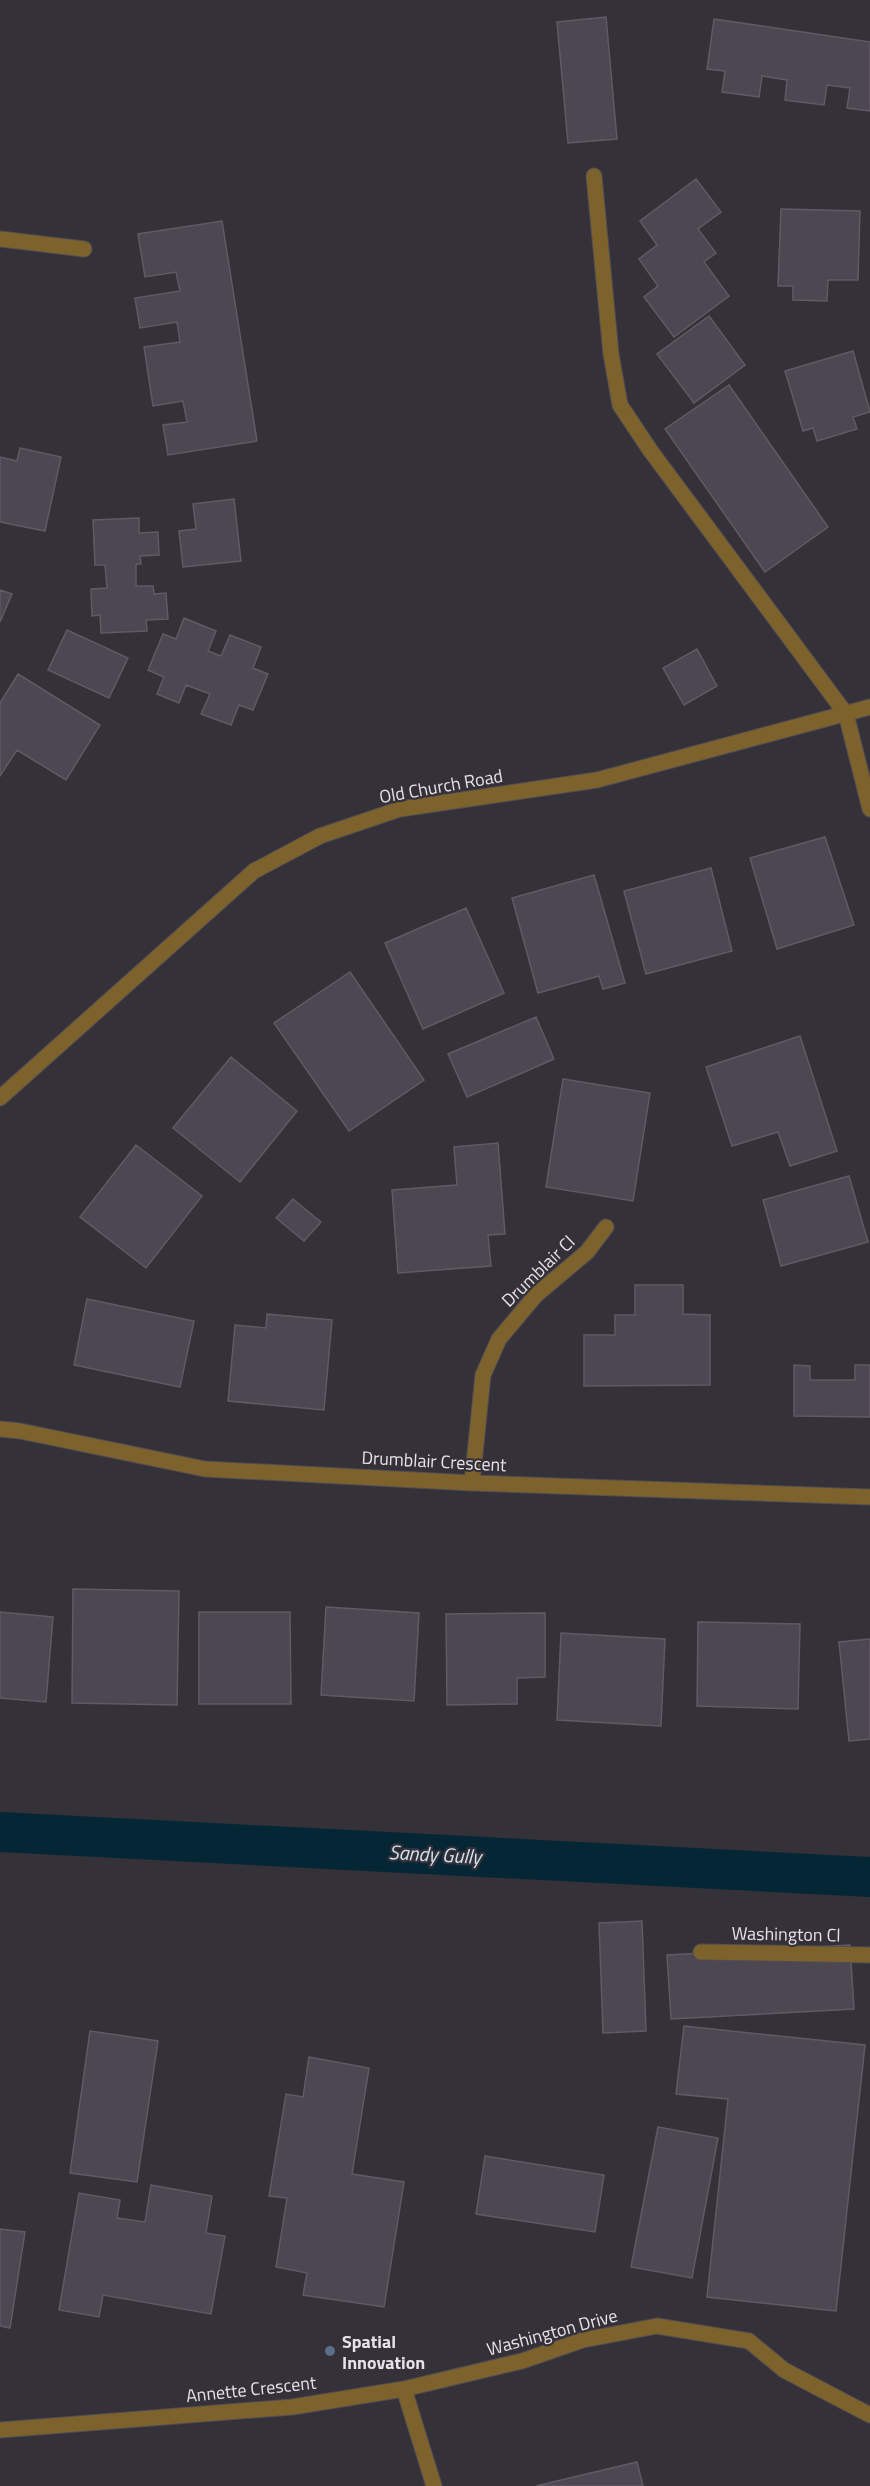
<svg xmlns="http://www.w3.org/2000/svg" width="870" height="2486" font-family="'Titillium Web',sans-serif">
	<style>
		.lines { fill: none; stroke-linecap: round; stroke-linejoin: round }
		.canal { stroke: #052635; stroke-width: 40 }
		.building { fill: #4c4750; stroke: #605a64; stroke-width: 1.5 }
		.street-casing { stroke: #514d55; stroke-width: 17 }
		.street { stroke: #7e622c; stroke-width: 15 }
		.service-dot { fill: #5c6f8a; stroke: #353139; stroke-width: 2 }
		.labels { text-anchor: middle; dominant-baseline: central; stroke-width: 4.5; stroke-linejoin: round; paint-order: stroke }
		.street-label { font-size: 18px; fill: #e6e2e8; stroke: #353139 }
		.poi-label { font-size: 18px; font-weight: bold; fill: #e6e2e8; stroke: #353139; text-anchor: start }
		.water-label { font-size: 20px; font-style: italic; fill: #cee4f1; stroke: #353139 }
	</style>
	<rect width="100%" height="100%" fill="#353139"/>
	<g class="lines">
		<path class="canal" d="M0,1832l870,45"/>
	</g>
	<path class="building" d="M606,17l11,122 -49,4 -11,-121z
		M714,19l156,23v69l-23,-3 3,-20 -23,-3 -3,20 -39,-5 2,-20 -25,-4 -3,21 -37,-5 3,-21 -18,-2z
		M696,179l25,33 -23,17 18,24 -12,9 25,34 -55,41 -30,-40 14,-11 -19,-27 18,-14 -17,-24z
		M781,209l79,2 -2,69h-30l-1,21 -34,-1v-14h-15z
		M222,221l35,220 -89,14 -5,-30 24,-3 -4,-21 -30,5 -9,-59 36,-5 -3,-20 -37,6 -5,-30 45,-7 -4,-19 -31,5 -7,-43z
		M709,316l36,49 -51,38 -37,-49z
		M853,351l17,61 -17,5 4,12 -40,12 -4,-13 -10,3 -18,-60z
		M729,385l99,142 -63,45 -100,-143z
		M20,448l41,9 -16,74 -45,-9v-65l17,4z
		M234,499l7,62 -58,6 -4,-36 17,-2 -3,-25z
		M139,518v15l19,-1 1,23 -19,1 1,8h-5v22h17l1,8 12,-1 2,26 -22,1 1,11 -46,2 -1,-18 -8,1 -1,-27 16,-1 -2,-23h-10l-2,-45z
		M0,590l12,4 -12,28z
		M184,618l32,13 -8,20 13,5 9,-21 31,12 -8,21 15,6 -15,36 -14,-5 -8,20 -30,-11 9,-20 -24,-9 -7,18 -22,-9 7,-17 -16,-7 15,-36 13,5z
		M67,630l61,28 -19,40 -61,-28z
		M697,649l20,37 -33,19 -21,-37z
		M18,674l82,51 -34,55 -49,-30 -17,26v-73z
		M825,837l29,88 -77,24 -27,-91z
		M711,868l21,83 -86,23 -22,-83z
		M594,875l31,108 -22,6 -4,-13 -61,17 -26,-95z
		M466,908l38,85 -81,36 -38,-86z
		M350,972l74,108 -75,51 -75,-108z
		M536,1017l18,42 -87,38 -19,-43z
		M800,1036l37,115 -47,15 -12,-34 -46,14 -26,-79z
		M231,1057l66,54 -57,71 -67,-54z
		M563,1079l87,14 -17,108 -87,-14z
		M498,1143l7,91 -17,1 3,31 -93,7 -6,-83 65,-5 -3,-38z
		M136,1145l66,51 -56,72 -66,-51z
		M849,1176l19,66 -87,24 -18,-66z
		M293,1199l28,23 -17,19 -28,-23z
		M635,1285h48v29l27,1v70l-126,1v-51h31v-20h20z
		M87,1299l107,22 -14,66 -106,-22z
		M267,1314l65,6 -8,90 -96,-9 7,-76 31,3z
		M794,1365l16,1v14h45v-15h15v52l-76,-1z
		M73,1589l106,2 -2,114 -105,-2z
		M326,1607l93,6 -5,88 -93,-6z
		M0,1612l53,5 -7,85 -46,-4z
		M199,1612h91l1,92h-92z
		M545,1613v64l-28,1v26l-70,1 -1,-91z
		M698,1622l102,2 -2,85 -101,-3z
		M561,1633l104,6 -4,87 -104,-6z
		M870,1639v100l-21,2 -10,-99z
		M642,1921l4,110 -43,2 -4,-110z
		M850,1945l4,64 -183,10 -4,-64z
		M684,2026l181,19 -29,266 -129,-14 21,-198 -52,-5z
		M90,2031l68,10 -21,141 -67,-9z
		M309,2057l60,11 -17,106 52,8 -20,125 -81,-12 4,-22 -31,-6 11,-69 -18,-2 17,-102 17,3z
		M658,2127l60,11 -26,140 -61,-11z
		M485,2156l119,19 -9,57 -119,-18z
		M151,2185l61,11 -6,37 19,3 -14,78 -108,-19 -4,22 -40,-7 20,-117 41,7 -3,18 28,4z
		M0,2229l25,3 -15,96 -10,-2z
		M637,2462l6,24h-107z"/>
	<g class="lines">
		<g class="street-casing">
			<path id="street" d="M594,176l17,178 9,51 30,45 196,264 24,95
				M0,239l84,10
				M0,1098l254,-227 66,-35 80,-27 197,-29 273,-73
				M0,1429l20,2 185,38 267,14 398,14
				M472,1483l11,-108 16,-36 37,-44 51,-43 19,-25
				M701,1952l169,3
				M404,2389l30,97
				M0,2430l292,-23 112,-18 118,-28 61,-21 74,-14 92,15 35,29 86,45"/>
		</g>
		<use href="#street" class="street"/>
	</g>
	<circle class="service-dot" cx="330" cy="2351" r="6"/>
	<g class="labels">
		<g class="street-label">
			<text transform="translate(441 786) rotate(-10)">Old Church Road</text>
			<text transform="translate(538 1271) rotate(-44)">Drumblair Cl</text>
			<text transform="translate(434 1461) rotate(3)">Drumblair Crescent</text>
			<text transform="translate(786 1934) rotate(1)">Washington Cl</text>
			<text transform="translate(552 2332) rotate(-15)">Washington Drive</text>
			<text transform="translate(251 2389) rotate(-6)">Annette Crescent</text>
		</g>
		<g class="poi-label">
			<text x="342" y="2341">Spatial<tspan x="342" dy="21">Innovation</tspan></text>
		</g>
		<g class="water-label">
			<text transform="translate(435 1854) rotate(3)">Sandy Gully</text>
		</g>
	</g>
</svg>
